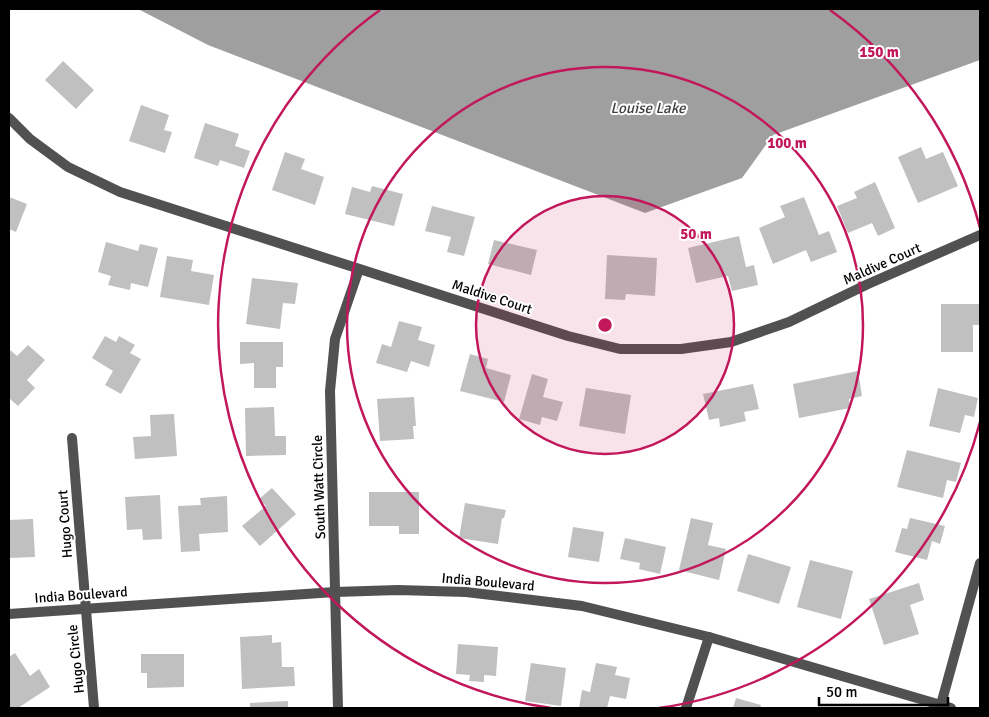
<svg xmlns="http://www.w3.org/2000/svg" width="989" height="717" font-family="Signika,sans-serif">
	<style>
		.water { fill: #9f9f9f }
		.building { fill: #c0c0c0 }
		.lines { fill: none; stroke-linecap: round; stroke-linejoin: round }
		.minor { stroke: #515151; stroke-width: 10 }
		.tertiary { stroke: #515151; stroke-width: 10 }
		.ring { fill: none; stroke: #c2185b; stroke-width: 2.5 }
		.labels { text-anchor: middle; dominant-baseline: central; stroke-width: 4; stroke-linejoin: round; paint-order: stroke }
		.street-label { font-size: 14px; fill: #000; stroke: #fff }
		.water-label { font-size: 15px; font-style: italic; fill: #404040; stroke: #fff }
		.centre { fill: #c2185b; stroke: #fff; stroke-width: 2.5 }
		.ring-label { font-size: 15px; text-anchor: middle; font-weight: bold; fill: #c2185b; stroke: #fff; stroke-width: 4; stroke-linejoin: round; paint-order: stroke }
	</style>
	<rect width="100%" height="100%" fill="#fff"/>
	<path class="water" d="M138,9h842v51l-207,75 -31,43 -97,35 -437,-168z"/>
	<path class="building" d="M63,61l31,29 -18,19 -31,-29z
		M141,105l28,10 -5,15 8,2 -7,21 -36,-12z
		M205,123l34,11 -4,12 15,5 -6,17 -24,-8 -2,6 -24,-8z
		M921,147l5,12 17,-7 15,34 -40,17 -20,-46z
		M285,152l20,7 -4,10 23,8 -9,28 -43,-15z
		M875,182l20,46 -17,8 -6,-13 -24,10 -11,-27 20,-8 -3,-6z
		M372,186l31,8 -9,32 -49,-12 7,-27 18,5z
		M9,197l18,7 -11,28 -7,-3z
		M804,197l15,38 10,-4 8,21 -26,10 -5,-12 -33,14 -14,-36 26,-11 -5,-11z
		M432,206l43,11 -11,39 -17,-4 4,-15 -26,-6z
		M739,236l7,31 8,-2 4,20 -26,6 -4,-15 -32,7 -8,-35z
		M494,240l43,10 -6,25 -43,-11z
		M106,242l32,9 2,-7 18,4 -10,39 -17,-4 -1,7 -22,-5 3,-9 -13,-4z
		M607,255l50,3 -2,38 -29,-2 -1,6 -20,-1z
		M167,256l26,4 -2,11 23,4 -5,30 -49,-8z
		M252,278l46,5 -3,21 -12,-1 -3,26 -34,-5z
		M941,304h39v21h-7v27h-32z
		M399,321l23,6 -4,13 17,5 -6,22 -18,-6 -4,11 -31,-9 6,-19 9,3z
		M105,336l11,6 3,-6 16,9 -5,8 11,6 -20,35 -16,-9 8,-14 -21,-13z
		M240,342h43v25h-7v21h-22v-25l-14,1z
		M28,345l17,15 -18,20 8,8 -17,18 -9,-8v-49l8,7z
		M470,354l18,5 -2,9 25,7 -7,27 -44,-11z
		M858,371l4,25 -13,3 1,9 -51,10 -6,-34z
		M532,374l16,5 -5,18 20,5 -6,19 -15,-4 -2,8 -21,-6z
		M753,384l6,25 -15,3 2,9 -26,6 -1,-9 -10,2 -6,-26z
		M586,388l45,7 -6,39 -46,-8z
		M938,388l40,10 -4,19 -9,-2 -5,18 -31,-7z
		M414,397l2,29h-3l1,13 -34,2 -3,-42z
		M274,407l1,29h11v19l-40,1 -1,-48z
		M174,414l3,42 -42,3 -2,-22 18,-1 -1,-21z
		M907,450l54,13 -5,19 -9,-2 -4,18 -46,-11z
		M272,488l24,26 -36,32 -18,-20 24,-20 -7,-7z
		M369,492h50v42h-20v-8h-30z
		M160,495l2,44 -19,1 -1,-11 -15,1 -2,-33z
		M227,496l1,36 -29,2 1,17 -19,1 -3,-46 23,-1 -1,-7z
		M465,503l41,7 -2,8h-2l-4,26 -39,-6z
		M691,518l22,5 -5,22 18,4 -7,31 -40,-10z
		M910,518l35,8 -5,18 -8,-3 -5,19 -32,-8 7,-24 5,1z
		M33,519l2,38 -26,1v-38z
		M573,527l31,5 -5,30 -31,-5z
		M625,538l41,9 -6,27 -21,-5 1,-6 -20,-4z
		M748,554l43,13 -12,37 -42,-13z
		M810,560l43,11 -12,48 -44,-12z
		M919,583l5,17 -14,5 9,29 -35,11 -15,-46z
		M272,635v8l9,-1 1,25h12l1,19 -53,3 -2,-52z
		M458,644l40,3 -2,29 -12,-1v7l-15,-1 1,-6 -14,-1z
		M15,653l15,23 9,-7 11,18 -32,21h-9v-51z
		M141,654h43v33l-37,1v-15h-6z
		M531,663l35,5 -5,38 -36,-5z
		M596,663l21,4 -2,8 15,3 -4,21 -16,-3 -3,12h-28l3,-18 8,2z
		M736,698l25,7 -1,3h-27z
		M288,701v7h-38v-5z"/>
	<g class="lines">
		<path class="minor" d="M9,118l21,21 38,28 52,25 448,144 52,13h61l50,-7 58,-20 79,-38 112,-49
			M72,438l22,270
			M338,708l-8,-317 5,-52 24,-70
			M686,708l23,-71
			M940,708l40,-145"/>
		<path class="tertiary" d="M9,614l326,-22 63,-2 68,2 116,14 127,31 242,71"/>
	</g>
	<circle cx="605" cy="325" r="129" fill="#c2185b" fill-opacity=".12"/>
	<g class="ring">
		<circle cx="605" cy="325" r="129"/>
		<circle cx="605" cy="325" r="258"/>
		<path d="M980 422A387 387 0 0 1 659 708M551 708A387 387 0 0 1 380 10M830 10A387 387 0 0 1 980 228"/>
	</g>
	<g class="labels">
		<g class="street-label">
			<text transform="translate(882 264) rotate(-24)">Maldive Court</text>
			<text transform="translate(492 297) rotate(18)">Maldive Court</text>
			<text transform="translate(319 487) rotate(-92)">South Watt Circle</text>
			<text transform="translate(65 524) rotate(-94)">Hugo Court</text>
			<text transform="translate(488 582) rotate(5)">India Boulevard</text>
			<text transform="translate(81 595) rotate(-4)">India Boulevard</text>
			<text transform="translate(76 659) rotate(-96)">Hugo Circle</text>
		</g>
		<g class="water-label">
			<text x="648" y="108">Louise Lake</text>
		</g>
	</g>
	<circle cx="605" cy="325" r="8" class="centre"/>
	<g class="ring-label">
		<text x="879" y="57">150 m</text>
		<text x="787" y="148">100 m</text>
		<text x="696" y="239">50 m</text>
	</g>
	<rect width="989" height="717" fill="none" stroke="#000000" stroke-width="20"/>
	<path d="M819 697v8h129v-8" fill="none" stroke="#000000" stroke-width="2.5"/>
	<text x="826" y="697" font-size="15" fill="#000000" stroke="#ffffff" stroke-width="4" paint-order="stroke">50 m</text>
</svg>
